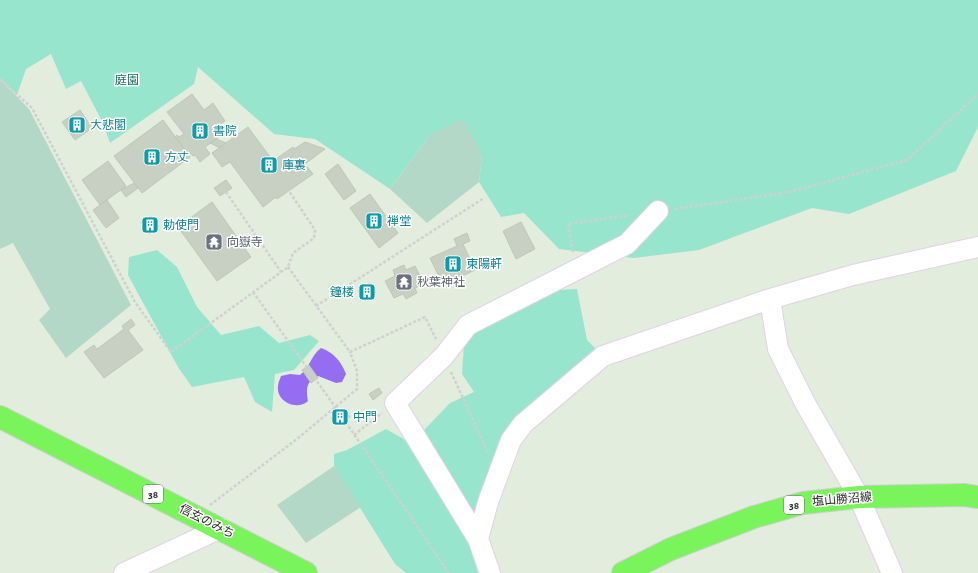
<svg xmlns="http://www.w3.org/2000/svg" width="978" height="573" font-family="'Alegreya Sans','Noto Sans JP',sans-serif">
	<style>
		.green { fill: #98e5ce }
		.cemetery { fill: #b4d8c7 }
		.water { fill: #956df2 }
		.building { fill: #c7d0c2; stroke: #bcc9b6 }
		.lines { fill: none; stroke-linecap: round; stroke-linejoin: round }
		.minor-casing { stroke: #e1d2e4; stroke-width: 22 }
		.major-casing { stroke: #d0d0d0; stroke-width: 24 }
		.path { stroke: #d0d0d0; stroke-width: 2.5; stroke-dasharray: 3 2; stroke-linecap: butt }
		.minor { stroke: #fff; stroke-width: 20 }
		.major { stroke: #7af45b; stroke-width: 22 }
		.labels { text-anchor: middle; dominant-baseline: central; stroke-width: 3; stroke-linejoin: round; paint-order: stroke }
		.shield { fill: #fff; stroke: #6b6b6b; stroke-width: 1 }
		.shield-label { font-size: 11px; font-weight: bold; fill: #2b2b2b }
		.park-label { font-size: 12px; fill: #186b5d; stroke: #fff }
		.culture-label { font-size: 12px; fill: #0d838f; stroke: #fff; text-anchor: start }
		.worship-label { font-size: 12px; fill: #5b616d; stroke: #fff; text-anchor: start }
		.street-label { font-size: 12px; fill: #2b2b2b; stroke: #fff }
	</style>
	<rect width="100%" height="100%" fill="#e3eddd"/>
	<path class="green" d="M0,0h978v127l-22,44 -107,43 -37,-6 -113,42 -65,8 -75,-9 -35,-36 -23,4 -22,-35 3,-28 -51,-20 -41,55 -75,-50 -41,-5 -76,-67 -4,17 -84,59 -7,-20 -22,-42 -15,8 -15,-35 -25,15 -9,26 -17,-16z
		M157,250l20,17 20,40 24,28 38,-9 20,17 31,-8 9,6 -25,29 -19,4 -3,38 -17,-10 -11,-25 -52,10 -14,-20 -50,-92 1,-18z
		M577,289l10,51 16,16 -80,68 -45,115 -54,-109 26,-27 24,-11 -12,-18 2,-31 18,-17 75,-36z
		M386,429l21,12 62,102 9,30h-72l-11,-9 -61,-98v-12l13,-4z"/>
	<path class="cemetery" d="M0,79l29,30 102,196 -65,53 -27,-38 11,-11 -37,-66 -13,6z
		M462,119l20,35 -3,28 -52,41 -37,-34 41,-55z
		M334,466l27,41 -55,36 -29,-38z"/>
	<path class="water" d="M321,348c12,4 20,13 25,26l-4,8 -6,1 -18,-7c-12,6 -12,12 -10,25 -11,10 -32,1 -30,-15 0,-3 2,-7 3,-10l9,-2 10,1c10,-7 11,-20 21,-27z"/>
	<path class="building" d="M192,94l12,16 9,-7 12,18 -8,6 5,8 -17,12 5,7 -10,8 -5,-7 -2,1 -3,-3 -2,1 -13,-17 2,-2 2,2 5,-3 -17,-22z
		M80,110l12,18 -17,12 -13,-18z
		M163,120l27,37 -48,36 -28,-37z
		M248,127l25,34 20,-14 1,2 11,-7 20,7 -20,15 8,10 -36,25 -1,-2 -13,10 -33,-45 -8,5 -10,-14z
		M216,139l10,4 -6,5 -10,-5z
		M108,161l18,25 -26,19 -18,-25z
		M338,164l18,27 -12,9 -19,-26z
		M226,180l6,8 -12,8 -6,-8z
		M134,183l4,5 -12,9 -5,-7z
		M370,194l28,39 -19,15 -29,-40z
		M107,200l12,18 -13,10 -13,-18z
		M212,202l39,55 -34,24 -39,-54z
		M151,216l8,11 -10,7 -8,-12z
		M521,222l14,27 -19,10 -13,-28z
		M467,233l3,8 -7,3 12,26 -32,15 -13,-27 27,-12 -3,-7z
		M404,265l2,5 9,-4 9,18 -9,4 2,5 -11,6 -3,-5 -9,4 -9,-17 10,-5 -2,-6z
		M370,283l6,9 -11,9 -7,-10z
		M131,319l4,6 -7,5 15,20 -39,28 -20,-26 10,-7 3,4 27,-20 -2,-3z
		M309,365l9,13 -7,5 -9,-13z
		M379,388l3,5 -9,7 -4,-6z
		M345,409l5,8 -14,8 -5,-7z"/>
	<g class="lines">
		<g class="minor-casing">
			<path id="minor" d="M770,299l8,50 27,54 54,94 33,76
				M478,539l-83,-136 49,-47 24,-31 159,-81 31,-33
				M124,573l97,-45
				M490,573l-12,-34 10,-37 23,-62 12,-16 80,-68 167,-57 83,-24 125,-28"/>
		</g>
		<g class="major-casing">
			<path id="major" d="M0,417l306,156
				M623,573l48,-24 83,-32 49,-14 56,-6 105,-2 14,2"/>
		</g>
		<path class="path" d="M0,79l32,29 103,194 36,50 117,-85 5,-14 21,-15 1,-8 -26,-39
			M226,192l55,80
			M675,209l114,-17 118,-32 71,-66
			M573,252l-5,-28 62,-9
			M288,267l62,85 75,-35 11,22
			M253,292l83,116 113,165
			M316,306l168,-108
			M451,372l37,81
			M354,435l28,-22
			M210,505l87,-66 60,-50v-18l-7,-19"/>
		<use href="#minor" class="minor"/>
		<use href="#major" class="major"/>
	</g>
	<defs>
		<g id="building-square" transform="scale(0.9)"><rect x="-9" y="-9" width="18" height="18" rx="4" fill="#0f9aa8" stroke="#fff"/><path d="M-4-6H4V6H1V3H-1V6H-4ZM-2.5-4.3h1.7v1.8h-1.7ZM.8-4.3h1.7v1.8H.8ZM-2.5-1h1.7V.8h-1.7ZM.8-1h1.7V.8H.8Z" fill="#fff"/></g>
		<g id="temple-square" transform="scale(0.9)"><rect x="-9" y="-9" width="18" height="18" rx="4" fill="#6b7280" stroke="#fff"/><path d="M0-6L5-2H3V0L6.5 2.5H4V6H1.5V3h-3V6H-4V2.5H-6.5L-3 0V-2H-5Z" fill="#fff"/></g>
	</defs>
	<g fill-rule="evenodd">
		<use href="#building-square" x="77" y="125"/>
		<use href="#building-square" x="200" y="131"/>
		<use href="#building-square" x="152" y="157"/>
		<use href="#building-square" x="269" y="165"/>
		<use href="#building-square" x="374" y="221"/>
		<use href="#building-square" x="150" y="225"/>
		<use href="#temple-square" x="214" y="242"/>
		<use href="#building-square" x="453" y="264"/>
		<use href="#temple-square" x="404" y="282"/>
		<use href="#building-square" x="367" y="292"/>
		<use href="#building-square" x="340" y="417"/>
	</g>
	<g class="labels">
		<g class="shield">
			<rect x="143" y="485" width="20" height="18" rx="3"/>
			<rect x="784" y="496" width="20" height="18" rx="3"/>
		</g>
		<g class="shield-label">
			<text x="153" y="494">38</text>
			<text x="794" y="505">38</text>
		</g>
		<g class="park-label">
			<text x="127" y="80">庭園</text>
		</g>
		<g class="culture-label">
			<text x="90" y="125">大悲閣</text>
			<text x="213" y="131">書院</text>
			<text x="165" y="157">方丈</text>
			<text x="282" y="165">庫裏</text>
			<text x="387" y="221">禅堂</text>
			<text x="163" y="225">勅使門</text>
			<text x="466" y="264">東陽軒</text>
			<text x="354" y="292" text-anchor="end">鐘楼</text>
			<text x="353" y="417">中門</text>
		</g>
		<g class="worship-label">
			<text x="227" y="242">向嶽寺</text>
			<text x="417" y="282">秋葉神社</text>
		</g>
		<g class="street-label">
			<text transform="translate(842 499) rotate(-5)">塩山勝沼線</text>
			<text transform="translate(207 521) rotate(27)">信玄のみち</text>
		</g>
	</g>
</svg>
